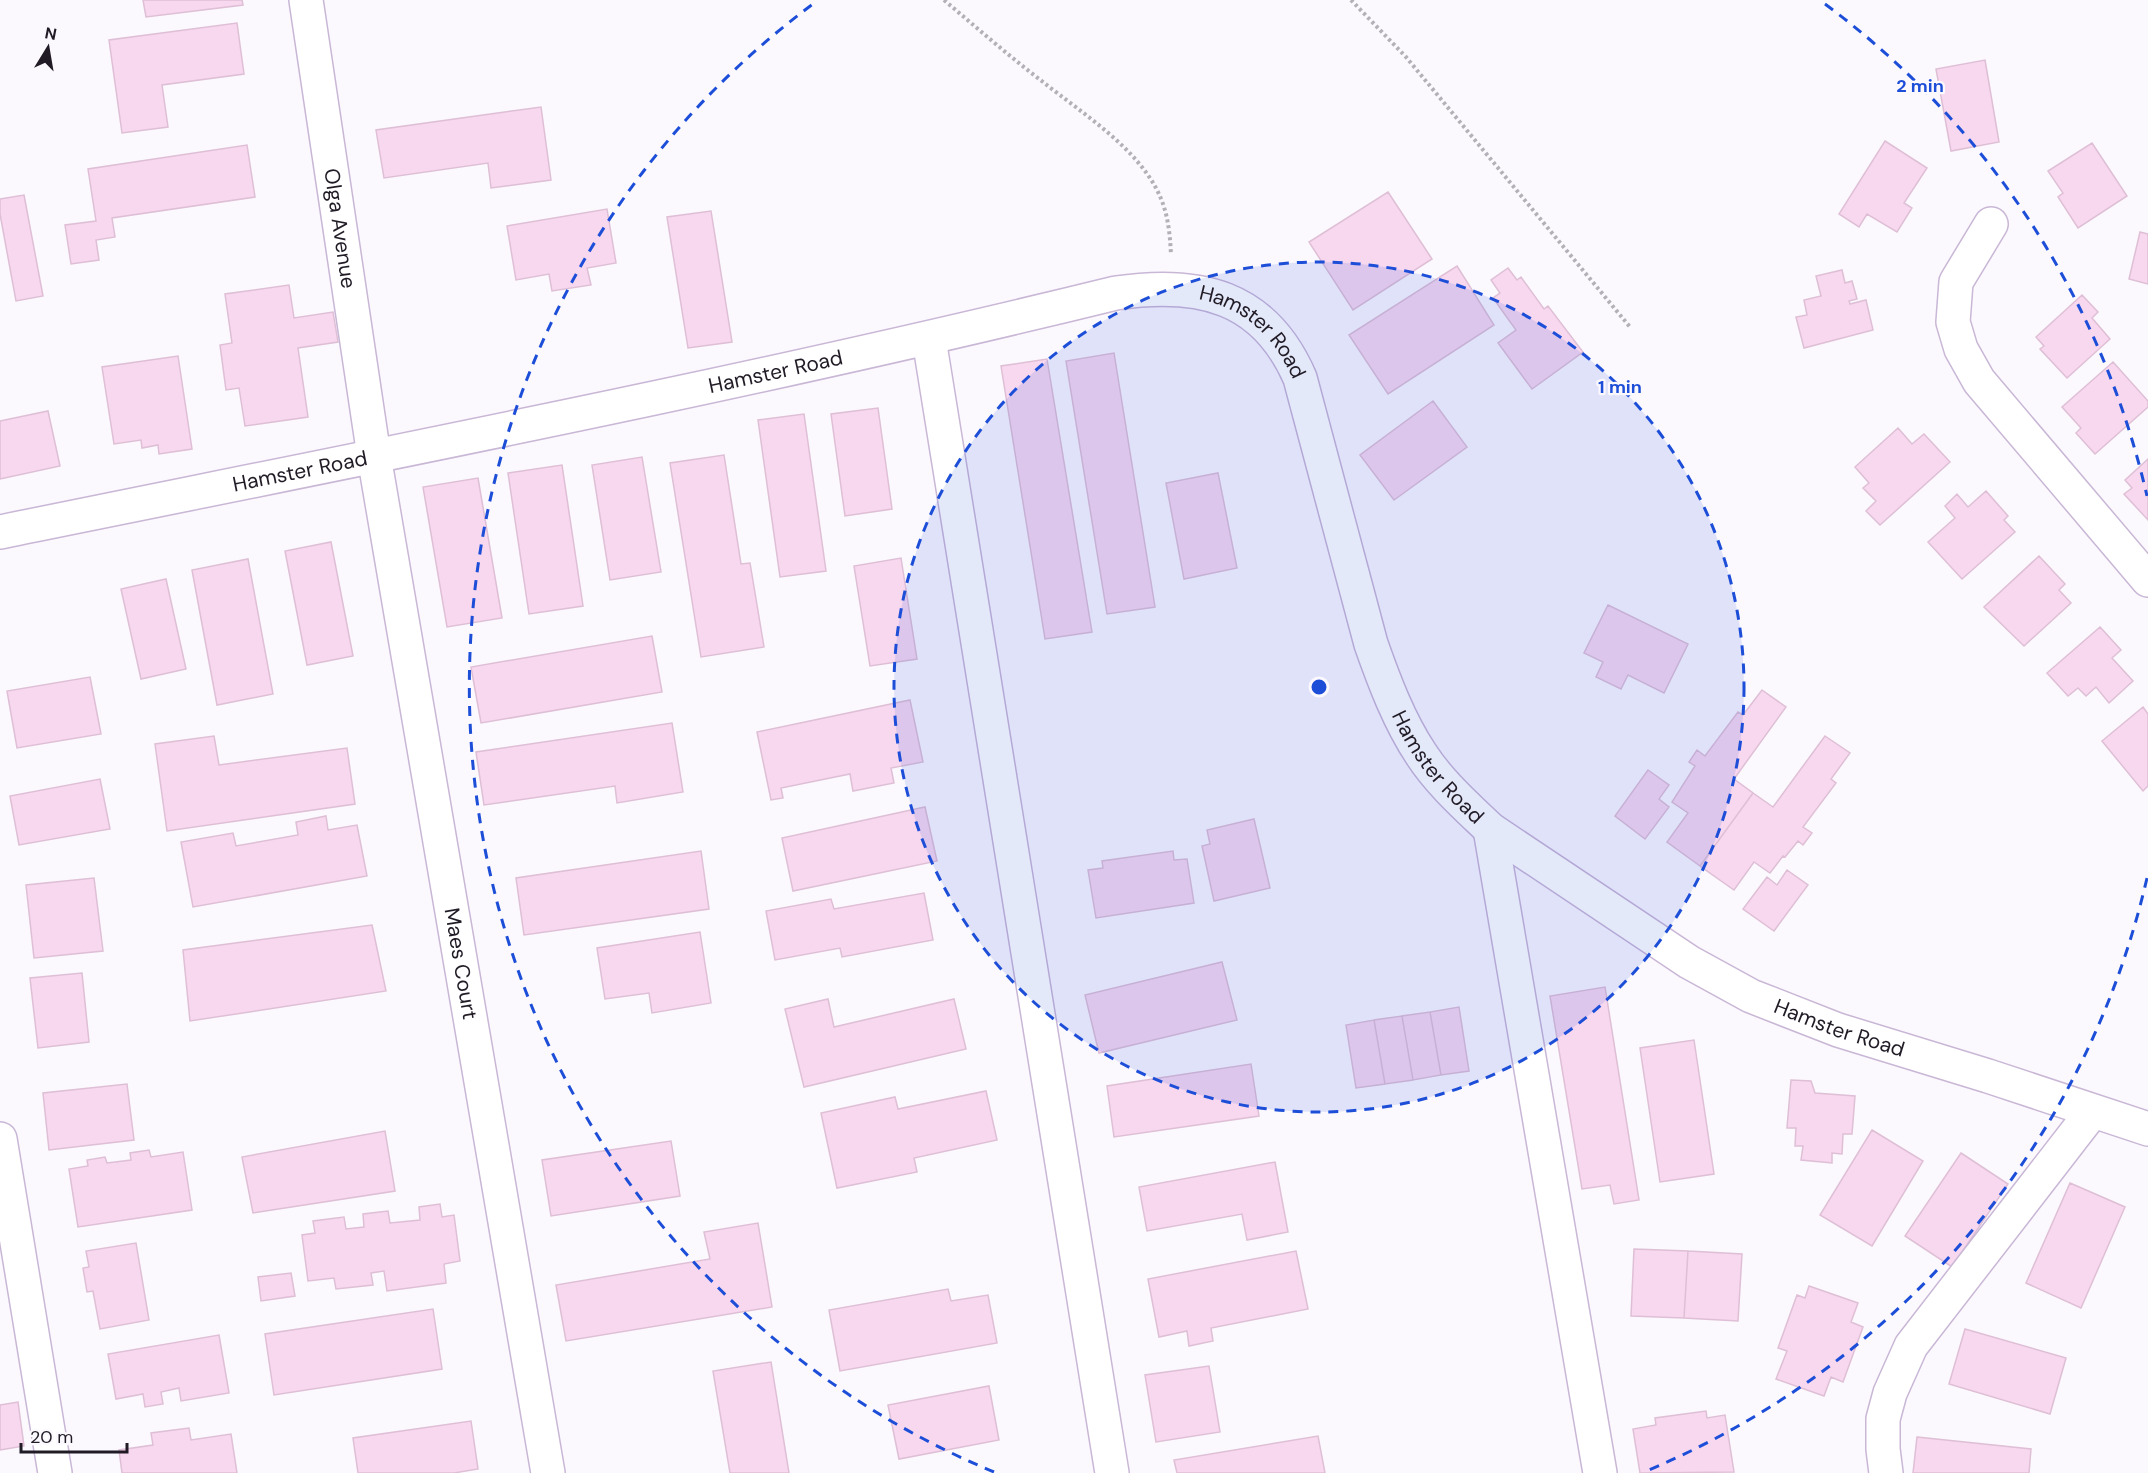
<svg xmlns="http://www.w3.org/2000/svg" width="2148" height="1473" font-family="'DM Sans',sans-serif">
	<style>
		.building { fill: #f8d8ef; stroke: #debfd5; stroke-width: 1.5 }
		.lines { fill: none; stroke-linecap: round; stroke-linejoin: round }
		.minor-casing { stroke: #c9b7d6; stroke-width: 36 }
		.path { stroke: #b4b0b7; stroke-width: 4; stroke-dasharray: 3 3; stroke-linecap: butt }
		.minor { stroke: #fff; stroke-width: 33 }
		.ring { fill: none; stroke: #1d4ed8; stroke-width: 3; stroke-dasharray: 10 8 }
		.labels { text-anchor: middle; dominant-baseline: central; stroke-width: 4.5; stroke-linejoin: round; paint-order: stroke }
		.street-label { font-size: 21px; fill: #211b26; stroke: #fbf8fe }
		.centre { fill: #1d4ed8; stroke: #fbf8fe; stroke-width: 3 }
		.ring-label { font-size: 18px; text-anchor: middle; font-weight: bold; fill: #1d4ed8; stroke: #fbf8fe; stroke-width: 4.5; stroke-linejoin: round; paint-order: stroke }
	</style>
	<rect width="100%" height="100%" fill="#fbf8fe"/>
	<path class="building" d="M143,0h99l1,5 -97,12z
		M237,23l7,51 -82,11 6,42 -46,6 -13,-93z
		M1985,60l14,82 -48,9 -15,-82z
		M541,107l10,73 -60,8 -3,-25 -104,15 -8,-48z
		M1885,141l42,27 -23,35 8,5 -15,24 -30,-18 -8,13 -20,-13z
		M2092,143l35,53 -49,32 -20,-31 5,-4 -15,-22z
		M247,145l8,52 -143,21 3,19 -19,3 3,20 -28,4 -6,-39 31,-4 -8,-52z
		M1388,192l44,67 -79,51 -44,-68z
		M24,195l19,101 -27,5 -16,-87v-15z
		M607,209l9,54 -29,5 4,17 -39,6 -3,-17 -33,6 -9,-54z
		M711,211l21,131 -44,6 -21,-131z
		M2140,232l8,2v50l-19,-5z
		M1457,266l37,59 -106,69 -39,-59z
		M1508,268l9,12 4,-3 23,32 4,-3 35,46 -51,37 -34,-46 18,-13 -23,-32 7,-5 -9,-13z
		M1842,270l3,13 7,-2 5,18 -8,2 1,3 16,-4 7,30 -69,18 -8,-31 11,-2 -3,-15 17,-4 -5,-20z
		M289,285l5,33 39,-6 5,30 -40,6 10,69 -63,9 -6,-38 -13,2 -6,-45 12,-2 -7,-49z
		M2082,295l16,17 -6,6 18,21 -43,39 -27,-29 4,-3 -8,-9z
		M1114,353l41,254 -48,7 -41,-253z
		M178,356l14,93 -33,5 -1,-9 -16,3 -1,-8 -27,4 -12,-77z
		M1047,359l45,273 -47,7 -44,-273z
		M2113,362l35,39v6l-53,47 -19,-21 5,-5 -19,-21z
		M1433,401l34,46 -73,53 -34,-45z
		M878,408l14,101 -47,7 -14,-102z
		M48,411l12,55 -60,13v-58z
		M804,414l22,157 -46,6 -22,-157z
		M1898,428l14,16 12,-10 26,28 -70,63 -14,-14 10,-10 -13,-13 6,-5 -14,-16z
		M724,455l17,109 9,-1 14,84 -63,10 -31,-194z
		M642,457l19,115 -51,8 -18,-115z
		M2148,459v61l-24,-26 8,-6 -7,-8z
		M562,465l21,141 -54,8 -21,-141z
		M1218,473l19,95 -53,11 -18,-96z
		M478,478l24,140 -55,9 -24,-140z
		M1986,491l22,25 -4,4 11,12 -53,47 -34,-37 27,-24 -10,-12 12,-12 11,13z
		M331,542l22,114 -46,9 -22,-114z
		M2039,556l26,28 -6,6 12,13 -47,43 -40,-39z
		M901,558l16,101 -47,7 -16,-100z
		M248,559l25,135 -56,11 -25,-135z
		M166,579l20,90 -45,10 -20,-90z
		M1608,605l80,39 -24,49 -36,-18 -7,14 -25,-12 7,-15 -19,-9z
		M2100,627l21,23 -9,8 21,23 -24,22 -13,-16 -10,9 -8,-8 -10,8 -21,-23z
		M652,636l10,56 -181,31 -10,-56z
		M90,677l11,57 -84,14 -10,-57z
		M1762,690l24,17 -52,72 19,14 -53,73 -33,-24 21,-29 -16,-11 23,-36 -6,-4 8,-12 8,6 33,-44 5,3z
		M910,700l13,62 -32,6 3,15 -41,8 -3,-17 -69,14 2,10 -12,2 -14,-68z
		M2143,707l5,7v72l-5,5 -41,-50z
		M672,723l11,69 -66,11 -2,-17 -131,19 -8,-53z
		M214,736l5,29 128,-17 8,56 -188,27 -12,-87z
		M1825,736l25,17 -19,26 5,4 -33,44 9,6 -9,12 -5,-4 -13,16 -2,-1 -13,17 -16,-11 -20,28 -34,-24 53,-73 20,14z
		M1648,770l21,15 -10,14 10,8 -24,32 -30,-23z
		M100,779l10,50 -91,16 -9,-49z
		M925,807l12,54 -144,30 -11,-53z
		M326,816l2,14 29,-5 10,51 -174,31 -12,-65 52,-9 3,13 62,-11 -2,-13z
		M1254,819l16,69 -56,13 -12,-55 8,-2 -3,-14z
		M701,851l8,58 -185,26 -8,-57z
		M1173,851l1,9 13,-1 7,44 -98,15 -8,-48 15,-2 -1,-7z
		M1787,870l21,15 -34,46 -31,-22 24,-32 10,8z
		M94,878l9,73 -69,7 -8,-73z
		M924,893l9,47 -91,17 -2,-9 -65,12 -9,-49 65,-12 3,10z
		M372,925l14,66 -196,30 -7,-71z
		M700,932l11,71 -59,10 -3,-20 -44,6 -8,-51z
		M1222,962l15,58 -138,33 -14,-58z
		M82,973l7,69 -51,6 -8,-70z
		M1605,987l34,213 -25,4 -4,-19 -28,4 -32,-193z
		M828,999l6,28 120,-28 12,50 -162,38 -19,-78z
		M1459,1007l10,64 -28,4 -11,-63z
		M1430,1012l11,63 -28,5 -11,-64z
		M1402,1016l11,64 -28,4 -11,-64z
		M1374,1020l11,64 -29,4 -10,-63z
		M1694,1040l20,134 -54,8 -20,-134z
		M1251,1064l8,52 -145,21 -7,-51z
		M1791,1080l20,1 4,12 40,3 -3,38h-9l-1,20 -10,-1v10l-31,-3 2,-14h-8l1,-18h-9z
		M127,1084l7,56 -85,10 -6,-57z
		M986,1091l11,49 -83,18 3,14 -80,16 -16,-75 74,-16 3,12z
		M1872,1130l51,31 -51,85 -52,-31z
		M385,1131l10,60 -142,22 -11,-56z
		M671,1141l9,55 -129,20 -9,-56z
		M149,1150l2,7 32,-5 9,58 -114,17 -9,-58 19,-3 -1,-6 18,-3 2,6 24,-3 -1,-7z
		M1961,1153l47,31 -56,83 -47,-31z
		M1275,1162l13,70 -41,8 -5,-26 -95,17 -8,-44z
		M2070,1183l55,24 -44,101 -55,-25z
		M440,1204l2,13 12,-2 6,46 -16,3 2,19 -59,8 -3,-20 -13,2 2,12 -37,4 -2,-11 -26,3 -6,-46 13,-2 -2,-12 31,-4 2,12 18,-2 -1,-13 25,-3 2,12 30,-3 -1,-13z
		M758,1223l14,84 -206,34 -10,-56 154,-26 -6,-27z
		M136,1243l13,77 -49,9 -7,-38 -6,1 -4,-24 6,-1 -3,-16z
		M1634,1249l54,2 -4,67 -53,-2z
		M1296,1251l12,58 -97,19 2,13 -24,5 -2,-15 -28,6 -11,-58z
		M1688,1251l54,3 -4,67 -54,-3z
		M291,1273l4,23 -34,5 -3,-24z
		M1809,1286l49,17 -7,19 12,5 -20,55 -12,-5 -7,19 -48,-17 11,-28 -9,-3 19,-53 8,3z
		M948,1289l3,12 37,-6 9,48 -157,28 -11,-61z
		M433,1309l9,60 -168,26 -9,-61z
		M1965,1329l101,29 -16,56 -101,-30z
		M219,1335l10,58 -48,8 -2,-13 -18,4 2,12 -18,3 -2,-13 -27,5 -8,-45z
		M771,1362l18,111h-59l-17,-102z
		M1209,1366l11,66 -64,10 -11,-67z
		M989,1386l10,54 -100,19 -11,-54z
		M18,1402l6,44 -24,4v-45z
		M1706,1411l1,7 18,-3 9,57 -94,1 -7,-44 23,-4 -1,-7z
		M471,1421l7,48 -24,4h-96l-5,-35z
		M189,1428l2,12 40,-6 6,39h-115l-3,-23 34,-5 -2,-12z
		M1318,1436l7,37h-148l-3,-13z
		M1917,1437l114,12 -2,24h-116z"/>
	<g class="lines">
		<g class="minor-casing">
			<g id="minor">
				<path id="s1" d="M306,0l68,456 174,1017"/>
				<path d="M1991,224l-35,58 -3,40 8,27 18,32 169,199"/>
				<path d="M929,339l183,1134"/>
				<path id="s2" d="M0,532c373,-76 746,-148 1116,-239 83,-12 148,2 184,85l71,266c13,37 28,77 50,110 18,28 45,52 69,75l199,133 62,34 87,34 150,46 160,53"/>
				<path d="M1490,829l110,644"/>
				<path d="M0,1139l55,334"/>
				<path d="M1886,1473l-3,-24v-30l7,-26 21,-47 181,-234"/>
			</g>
		</g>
		<path class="path" d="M944,0c33,28 65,56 99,82 39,31 93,65 115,110 10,20 12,42 13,63
			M1351,0l55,57 224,270"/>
		<use href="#minor" class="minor"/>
	</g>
	<circle cx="1319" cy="687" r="425" fill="#1d4ed8" fill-opacity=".12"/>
	<g class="ring">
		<circle cx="1319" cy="687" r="425"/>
		<path d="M2147 878A850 850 0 0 1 1644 1472M994 1472A850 850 0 0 1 813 4M1825 4A850 850 0 0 1 2147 496"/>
	</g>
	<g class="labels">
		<g class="street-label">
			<text stroke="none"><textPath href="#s1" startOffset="231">Olga Avenue</textPath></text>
			<text stroke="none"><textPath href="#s2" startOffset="1294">Hamster Road</textPath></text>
			<text stroke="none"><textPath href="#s2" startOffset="792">Hamster Road</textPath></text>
			<text stroke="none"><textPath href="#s2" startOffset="306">Hamster Road</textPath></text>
			<text stroke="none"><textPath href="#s2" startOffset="1780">Hamster Road</textPath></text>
			<text stroke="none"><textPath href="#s1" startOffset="976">Maes Court</textPath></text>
			<text stroke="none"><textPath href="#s2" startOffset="2266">Hamster Road</textPath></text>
		</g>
	</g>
	<circle cx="1319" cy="687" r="9" class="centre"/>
	<g class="ring-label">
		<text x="1920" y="92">2 min</text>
		<text x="1620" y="393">1 min</text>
	</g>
	<g transform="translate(48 48) rotate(11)" stroke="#fbf8fe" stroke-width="4.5" paint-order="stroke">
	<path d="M0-4.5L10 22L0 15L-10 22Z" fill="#211b26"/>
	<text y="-9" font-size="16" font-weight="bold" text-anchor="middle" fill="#211b26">N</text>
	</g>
	<path d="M21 1443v9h106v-9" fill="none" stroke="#211b26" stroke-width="3"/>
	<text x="30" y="1443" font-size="18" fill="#211b26" stroke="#fbf8fe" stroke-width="4.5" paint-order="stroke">20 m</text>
</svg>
